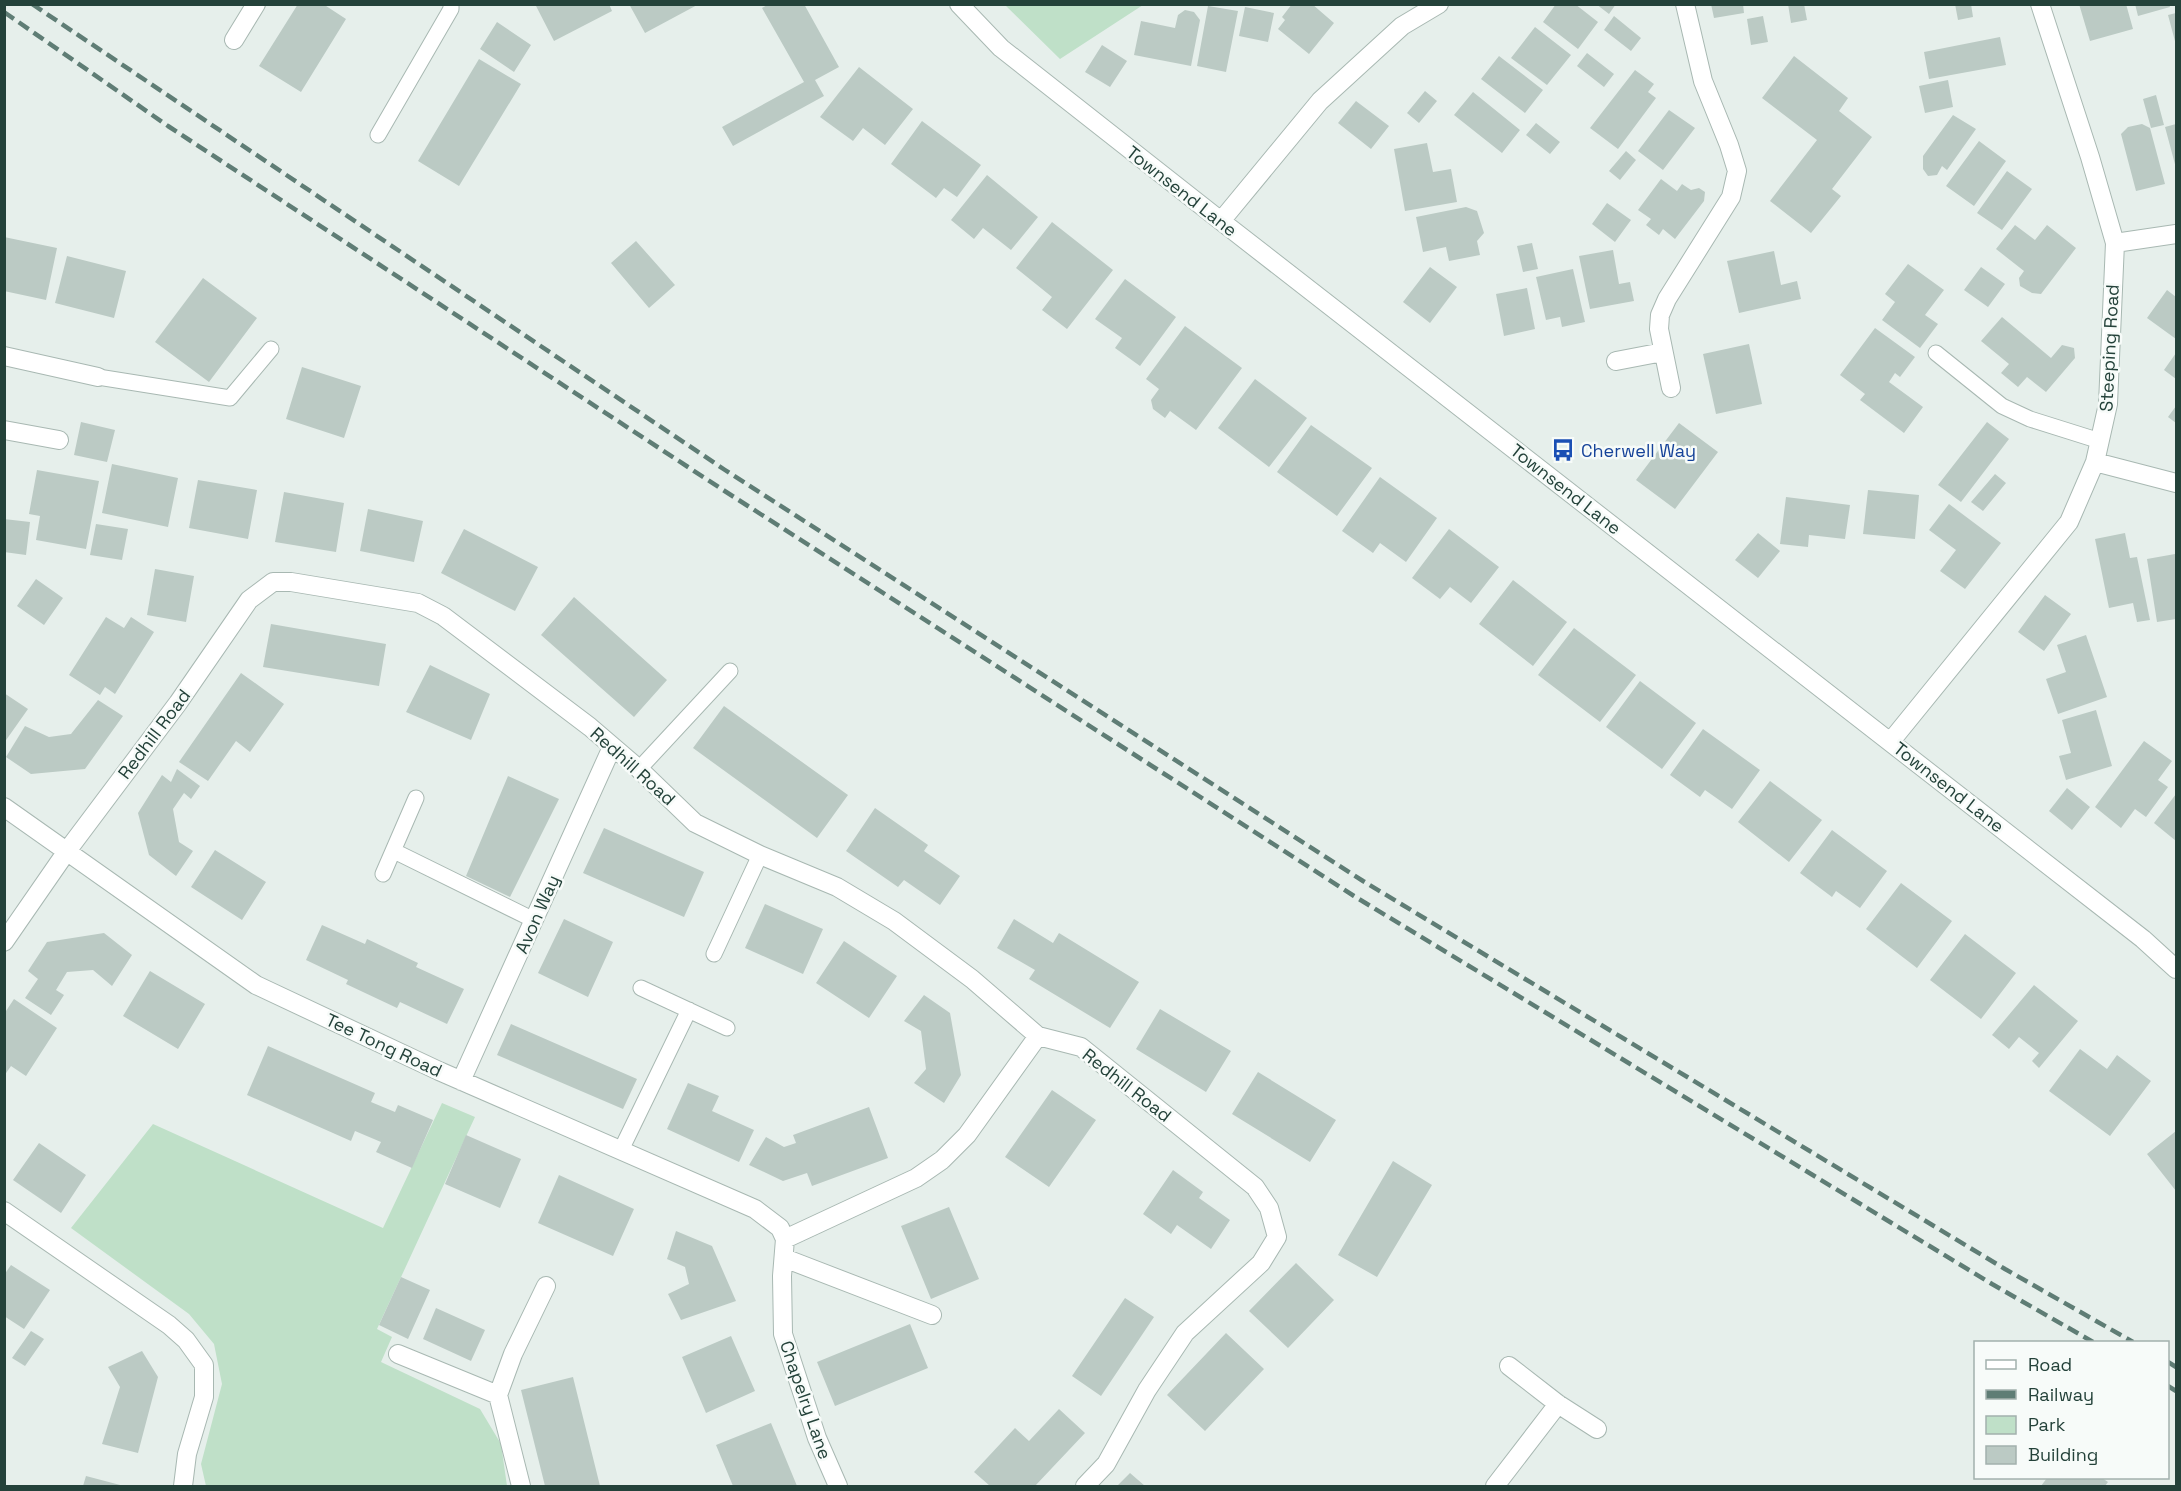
<svg xmlns="http://www.w3.org/2000/svg" width="2181" height="1491" font-family="'Space Grotesk',sans-serif">
	<style>
		.green { fill: #bfe0c8 }
		.building { fill: #bbcac4 }
		.lines { fill: none; stroke-linecap: round; stroke-linejoin: round }
		.lane-casing { stroke: #a8b8b2; stroke-width: 17 }
		.street-casing { stroke: #a8b8b2; stroke-width: 20 }
		.lane { stroke: #fff; stroke-width: 15 }
		.street { stroke: #fff; stroke-width: 18 }
		.rail { stroke: #5f7d75; stroke-width: 4.5; stroke-dasharray: 12 6; stroke-linecap: butt }
		.labels { text-anchor: middle; dominant-baseline: central; stroke-width: 5; stroke-linejoin: round; paint-order: stroke }
		.street-label { font-size: 18px; fill: #24423a; stroke: #f7fbf9 }
		.transit-label { font-size: 18px; fill: #164399; stroke: #f7fbf9; text-anchor: start }
	</style>
	<rect width="100%" height="100%" fill="#e6efeb"/>
	<path class="green" d="M1005,5h138l-83,54z
		M442,1103l33,14 -98,212 15,8 -11,25 99,47 21,35 6,42h-301l-5,-22 21,-80 -8,-40 -25,-30 -118,-86 82,-104 230,104z"/>
	<path class="building" d="M298,4h25l23,15 -45,73 -42,-26z
		M535,4h74l3,7 -58,30z
		M629,4h70l-54,29z
		M769,4h35l35,63 -24,13 9,16 -91,50 -11,-19 82,-45 -42,-74z
		M1292,4h20l22,19 -25,31 -31,-25 7,-9 -3,-3z
		M1556,4h19l23,18 -20,27 -35,-27z
		M1596,4h20l-7,10z
		M1711,4h32l1,9 -30,5z
		M1788,4h16l3,16 -16,3z
		M1955,4h16l2,13 -15,3z
		M2079,4h47l7,25 -43,12z
		M2135,4h34l1,3 -32,9z
		M1208,6l30,5 -12,61 -29,-6z
		M1245,7l29,6 -6,29 -29,-6z
		M1185,10l9,2 6,8 -9,46 -57,-11 7,-34 34,7 3,-13z
		M2176,13v32l-8,-30z
		M1614,16l27,22 -10,13 -27,-21z
		M1763,16l5,26 -17,3 -4,-26z
		M497,22l34,23 -17,27 -34,-23z
		M1535,27l36,28 -24,30 -36,-27z
		M2000,37l6,28 -77,14 -5,-27z
		M1102,45l25,16 -17,26 -25,-15z
		M1587,53l27,21 -10,13 -27,-21z
		M1499,56l44,34 -18,23 -44,-34z
		M1794,56l54,42 -9,13 33,26 -40,52 9,7 -30,37 -41,-32 47,-61 -55,-42z
		M479,59l42,25 -62,102 -41,-25z
		M859,67l54,42 -28,36 -22,-17 -10,13 -33,-24z
		M1635,70l19,14 -6,8 8,6 -38,51 -28,-21z
		M1948,80l5,27 -28,6 -6,-27z
		M1425,91l12,10 -18,22 -12,-10z
		M1473,92l47,38 -18,23 -48,-38z
		M2156,95l8,30 -13,3 -8,-29z
		M1356,101l33,25 -18,23 -33,-26z
		M1669,110l26,18 -32,42 -25,-19z
		M1953,115l23,14 -29,41 -5,-4 -5,9 -9,1 -5,-7v-13z
		M922,121l59,44 -24,32 -13,-9 -8,10 -45,-34z
		M1536,123l24,19 -10,12 -24,-19z
		M2142,124l8,4 15,56 -29,7 -15,-57 7,-7z
		M2176,124v44l-11,-41z
		M1979,141l27,20 -32,45 -28,-20z
		M1427,143l6,29 18,-3 6,33 -52,9 -11,-62z
		M1626,151l10,9 -16,20 -11,-9z
		M2007,171l25,18 -30,41 -25,-17z
		M987,175l51,42 -27,33 -28,-22 -9,11 -23,-19z
		M1661,179l16,12 5,-7 9,6 8,-2 6,4 -1,9 -29,38 -12,-10 -4,6 -13,-10 5,-6 -13,-9z
		M1607,203l24,17 -16,22 -23,-18z
		M1466,207l11,4 7,22 -7,8 3,14 -31,6 -3,-14 -23,5 -7,-35z
		M1052,222l61,48 -46,59 -25,-19 10,-13 -36,-29z
		M2015,225l20,15 12,-15 29,23 -35,46 -9,-1 -12,-7 -1,-8 5,-7 -28,-22z
		M4,237l53,11 -11,52 -42,-9z
		M636,241l39,44 -26,23 -38,-45z
		M1532,243l6,26 -15,3 -6,-26z
		M1613,250l6,34 11,-2 4,19 -44,8 -11,-53z
		M1774,251l7,34 16,-4 4,18 -62,14 -12,-52z
		M67,256l59,15 -12,47 -59,-15z
		M1908,264l36,26 -19,25 13,9 -18,24 -38,-28 13,-18 -10,-8z
		M1430,267l27,20 -27,36 -27,-21z
		M1981,267l24,17 -17,23 -24,-17z
		M1573,269l12,53 -23,5 -2,-10 -14,3 -10,-43z
		M203,278l54,40 -48,64 -54,-40z
		M1125,279l51,38 -36,49 -25,-18 7,-10 -27,-19z
		M1527,288l8,41 -31,7 -8,-42z
		M2167,290l9,7v42l-29,-21z
		M2002,317l49,41 11,-13 12,3 1,10 -29,34 -19,-15 -9,10 -17,-14 8,-9 -28,-23z
		M1185,326l57,42 -46,62 -26,-19 -5,7 -12,-9 -2,-9 8,-11 -13,-10z
		M1875,328l40,29 -15,20 -5,-4 -6,9 34,25 -19,26 -44,-33 5,-6 -25,-19z
		M1749,344l13,60 -46,10 -13,-60z
		M2176,353v26l-12,-9z
		M302,367l59,19 -17,52 -58,-19z
		M1255,379l52,39 -38,49 -51,-39z
		M2176,406v17l-8,-6z
		M81,422l34,8 -8,32 -33,-7z
		M1987,422l22,17 -48,63 -23,-17z
		M1679,423l39,29 -43,57 -39,-29z
		M1311,425l61,43 -35,48 -60,-44z
		M112,464l66,14 -10,49 -66,-14z
		M37,470l62,11 -13,68 -50,-9 4,-24 -11,-2z
		M1995,474l11,9 -23,28 -12,-9z
		M1380,477l57,41 -31,44 -26,-19 -7,10 -31,-22z
		M198,480l59,10 -9,49 -59,-11z
		M1868,490l51,5 -4,44 -52,-5z
		M284,492l60,11 -8,49 -61,-10z
		M1786,497l64,8 -5,34 -36,-4 -1,12 -28,-3z
		M1949,504l52,39 -36,46 -25,-18 16,-21 -27,-20z
		M368,509l55,12 -9,41 -54,-11z
		M4,519l26,3 -4,33 -22,-3z
		M96,524l32,5 -6,31 -32,-5z
		M464,529l74,38 -23,44 -74,-38z
		M1449,529l50,38 -28,36 -21,-16 -10,12 -28,-21z
		M1758,533l22,18 -22,27 -23,-18z
		M2125,533l5,25 7,-1 13,63 -13,2 -4,-19 -24,5 -14,-69z
		M2175,554l1,65 -19,3 -10,-63z
		M155,569l39,7 -8,46 -39,-7z
		M36,579l27,19 -19,27 -27,-19z
		M1513,580l54,42 -34,44 -54,-42z
		M2045,595l26,19 -27,37 -26,-19z
		M574,597l93,83 -33,37 -93,-82z
		M106,617l18,11 7,-11 23,15 -39,62 -10,-7 -5,8 -31,-20z
		M271,624l115,20 -7,42 -116,-19z
		M1574,628l62,47 -36,47 -62,-47z
		M2086,635l21,62 -49,17 -12,-35 20,-7 -9,-27z
		M430,665l60,29 -19,46 -65,-28z
		M241,673l43,31 -34,48 -14,-11 -28,40 -29,-19z
		M1640,681l56,42 -34,46 -56,-42z
		M4,693l24,16 -24,34z
		M98,700l25,16 -38,53 -54,5 -25,-17 19,-31 24,11 22,-3z
		M724,706l124,89 -31,43 -124,-90z
		M2096,710l16,56 -46,14 -7,-24 12,-3 -9,-33z
		M1703,729l57,41 -28,39 -27,-19 -5,7 -30,-22z
		M2144,741l28,20 -14,19 10,7 -22,30 -11,-8 -14,19 -26,-21z
		M177,769l23,17 -9,13 -7,-6 -11,16 6,33 14,9 -17,25 -27,-21 -11,-42 24,-38 9,7z
		M508,776l51,23 -49,98 -44,-21z
		M1770,781l52,39 -33,42 -51,-40z
		M2067,788l23,19 -18,23 -23,-19z
		M2176,794v47l-22,-18z
		M875,808l53,37 -4,6 36,25 -20,29 -36,-25 -6,7 -52,-36z
		M604,828l100,44 -20,45 -101,-44z
		M1832,830l55,41 -27,37 -24,-17 -4,6 -32,-24z
		M215,850l51,32 -24,38 -51,-33z
		M1901,883l51,38 -35,47 -51,-39z
		M765,904l58,25 -20,45 -58,-26z
		M564,919l49,23 -25,55 -50,-24z
		M1014,919l39,24 6,-10 80,49 -29,46 -81,-49 6,-9 -38,-22z
		M322,925l43,19 2,-5 51,24 -2,4 48,22 -17,35 -47,-22 -3,6 -51,-24 2,-4 -42,-20z
		M104,933l28,22 -20,31 -19,-16 -26,2 -11,18 8,5 -13,20 -26,-17 13,-19 -10,-8 19,-29z
		M1965,934l51,39 -35,46 -51,-39z
		M844,941l53,35 -28,42 -53,-35z
		M150,971l55,33 -27,45 -55,-33z
		M2034,985l44,36 -39,47 -7,-7 7,-8 -20,-16 -10,12 -17,-14z
		M924,995l26,18 11,62 -17,28 -30,-20 12,-14 -5,-38 -17,-10z
		M14,999l43,29 -31,48 -15,-10 -7,10v-62z
		M1160,1009l71,42 -25,41 -70,-43z
		M511,1024l126,55 -14,30 -126,-54z
		M268,1046l107,47 -4,9 24,10 3,-7 35,15 -21,48 -36,-16 5,-10 -26,-11 -4,10 -104,-46z
		M2080,1049l27,20 10,-14 34,26 -41,55 -61,-45z
		M1258,1072l78,48 -26,42 -78,-48z
		M688,1083l31,13 -7,15 42,19 -15,32 -72,-33z
		M1052,1090l44,30 -47,67 -44,-30z
		M869,1107l19,51 -76,28 -5,-13 -24,8 -34,-16 17,-28 18,10 12,-4 -3,-8z
		M2176,1131v60l-29,-37z
		M466,1135l55,24 -21,49 -55,-24z
		M39,1143l47,32 -25,38 -48,-33z
		M1393,1161l39,24 -55,92 -39,-22z
		M1173,1170l30,22 -4,6 31,22 -19,29 -34,-24 -6,9 -28,-20z
		M559,1175l75,34 -21,47 -75,-33z
		M949,1207l30,72 -48,20 -30,-73z
		M676,1231l36,15 24,55 -55,19 -13,-26 21,-10 -4,-17 -18,-8z
		M1296,1263l38,37 -46,48 -39,-37z
		M11,1265l39,25 -26,39 -20,-13v-41z
		M401,1277l29,13 -22,49 -29,-14z
		M1125,1298l29,19 -53,79 -29,-20z
		M436,1308l49,22 -14,31 -48,-22z
		M910,1324l18,44 -93,38 -18,-44z
		M31,1331l13,8 -19,27 -13,-8z
		M1226,1333l38,36 -59,62 -38,-36z
		M731,1336l24,55 -49,22 -24,-56z
		M142,1351l16,26 -20,76 -36,-9 18,-57 -12,-20z
		M573,1377l27,109h-55l-24,-96z
		M1059,1409l26,24 -50,53h-45l-16,-14 41,-44 14,13z
		M771,1423l26,63h-64l-17,-41z
		M1130,1473l15,13h-28z
		M86,1476l38,10h-41z
		M2047,1478h55l6,4 -3,4h-64z"/>
	<g class="lines">
		<g class="lane-casing">
			<path id="lane" d="M378,135l73,-126v-5
				M1936,353l66,53 28,13 70,22
				M98,377l132,21 41,-49
				M639,769l91,-98
				M394,851l140,69
				M383,874l33,-76
				M714,954l46,-99
				M641,988l86,40
				M621,1150l68,-140"/>
		</g>
		<g class="street-casing">
			<path id="street" d="M959,4l42,44 220,173 922,718 33,30
				M234,40l22,-36
				M1221,221l99,-120 82,-75 37,-22
				M2115,243l61,-9
				M4,356l94,21
				M1616,361l47,-9
				M1671,388l-12,-59 1,-14 7,-16 64,-102 6,-26 -8,-26 -26,-64 -18,-77
				M4,430l55,10
				M2095,462l81,21
				M1891,741l178,-219 26,-60 13,-58 7,-161 -25,-86 -50,-153
				M4,807l252,178 183,86 316,138 25,19 5,11
				M4,942l63,-91 111,-148 71,-103 24,-18h18l127,21 25,13 147,111 49,42 56,54 65,32 77,32 57,34 78,58 66,57 43,11 174,140 14,21 8,29 -16,26 -76,70 -38,57 -41,74 -21,22
				M461,1081l151,-334
				M4,1211l165,114 17,15 18,25v32l-17,57 -4,32
				M785,1239l131,-61 26,-18 25,-25 71,-99
				M785,1239l-3,37 1,58 34,104 21,48
				M784,1258l148,57
				M398,1354l100,41
				M1509,1366l49,38 39,25
				M521,1486l-23,-91 15,-41 33,-68
				M1495,1486l63,-82"/>
		</g>
		<use href="#lane" class="lane"/>
		<use href="#street" class="street"/>
		<path class="rail" d="M32,4l693,466 638,411 642,388 128,73
			M4,12l164,114 552,362 634,408 638,388 101,58
			M2168,1362l8,5
			M2168,1386l8,5"/>
	</g>
	<defs>
		<g id="bus-bare" transform="scale(1.8)"><path d="M-5-6H5V4H4V6H2V4H-2V6H-4V4H-5ZM-3.5-4V0h7V-4ZM-3.5 1.2v1.5H-2V1.2ZM2 1.2v1.5H3.5V1.2Z" fill="#1a4fb4" stroke="#f7fbf9" stroke-width="2.5" paint-order="stroke"/></g>
	</defs>
	<g fill-rule="evenodd">
		<use href="#bus-bare" x="1563" y="450"/>
	</g>
	<g class="labels">
		<g class="street-label">
			<text transform="translate(1182 191) rotate(38)">Townsend Lane</text>
			<text transform="translate(2109 348) rotate(-87)">Steeping Road</text>
			<text transform="translate(1566 489) rotate(38)">Townsend Lane</text>
			<text transform="translate(154 734) rotate(-53)">Redhill Road</text>
			<text transform="translate(633 766) rotate(42)">Redhill Road</text>
			<text transform="translate(1949 787) rotate(38)">Townsend Lane</text>
			<text transform="translate(537 914) rotate(-66)">Avon Way</text>
			<text transform="translate(384 1045) rotate(25)">Tee Tong Road</text>
			<text transform="translate(1127 1085) rotate(38)">Redhill Road</text>
			<text transform="translate(806 1400) rotate(71)">Chapelry Lane</text>
		</g>
		<g class="transit-label">
			<text x="1581" y="450">Cherwell Way</text>
		</g>
	</g>
	<rect width="2181" height="1491" fill="none" stroke="#24423a" stroke-width="12"/>
	<rect x="1974" y="1341" width="195" height="138" fill="#f7fbf9" stroke="#a3b1ad" stroke-width="1.5"/>
	<rect x="1986" y="1360" width="30" height="9" fill="#ffffff" stroke="#a3b1ad" stroke-width="1.5"/>
	<text x="2028" y="1371" font-size="18" fill="#24423a">Road</text>
	<rect x="1986" y="1390" width="30" height="9" fill="#5f7d75" stroke="#a3b1ad" stroke-width="1.5"/>
	<text x="2028" y="1401" font-size="18" fill="#24423a">Railway</text>
	<rect x="1986" y="1416" width="30" height="18" fill="#bfe0c8" stroke="#a3b1ad" stroke-width="1.5"/>
	<text x="2028" y="1431" font-size="18" fill="#24423a">Park</text>
	<rect x="1986" y="1446" width="30" height="18" fill="#bbcac4" stroke="#a3b1ad" stroke-width="1.5"/>
	<text x="2028" y="1461" font-size="18" fill="#24423a">Building</text>
</svg>
